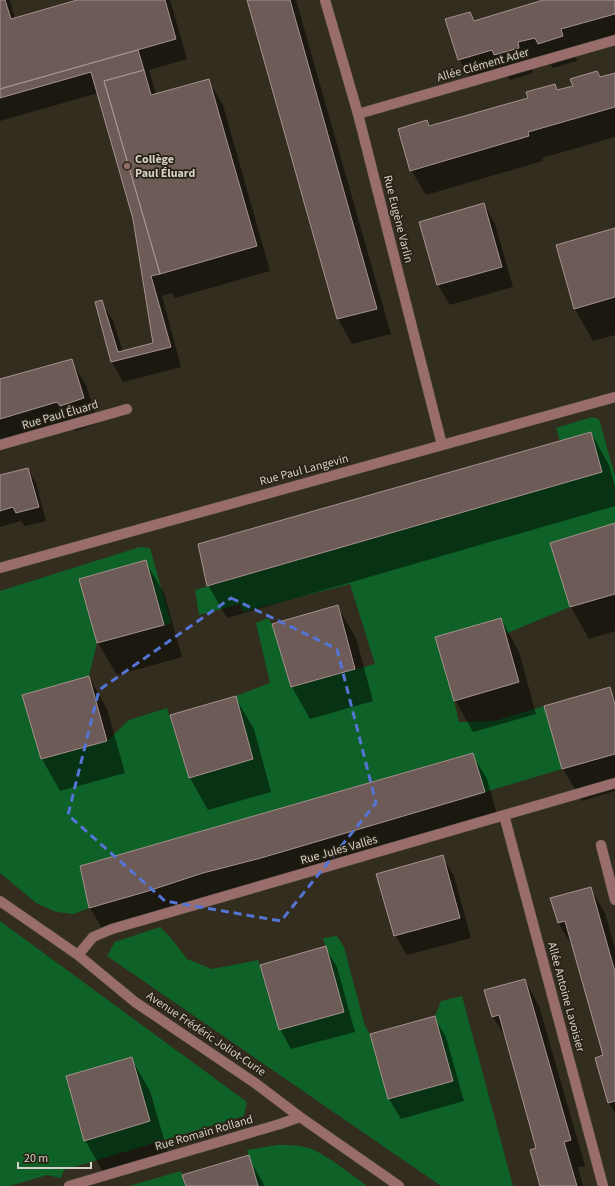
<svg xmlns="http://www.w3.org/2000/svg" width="615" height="1186" font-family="'Source Sans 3',sans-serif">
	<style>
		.green { fill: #0e6127; fill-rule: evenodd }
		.shadow { fill: #0007 }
		.building { fill: #6d5b57; stroke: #a6928e }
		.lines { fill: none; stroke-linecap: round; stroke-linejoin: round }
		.minor-casing { stroke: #504b3e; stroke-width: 11 }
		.minor { stroke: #986d6c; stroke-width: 10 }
		.marked { fill: none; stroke: #5475d4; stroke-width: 3; stroke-dasharray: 8 5; stroke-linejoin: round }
		.education-dot { fill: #8d6e63; stroke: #292316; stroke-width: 1.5 }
		.labels { text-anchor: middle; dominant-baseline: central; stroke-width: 3.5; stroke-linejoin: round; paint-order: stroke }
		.street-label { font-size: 12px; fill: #d5d1c9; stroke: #292316 }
		.poi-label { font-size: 12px; font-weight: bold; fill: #d5d1c9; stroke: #292316; text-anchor: start }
	</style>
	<rect width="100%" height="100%" fill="#332d1f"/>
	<path class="green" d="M592,417l7,2 16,57v47l-64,20 19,64 -65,27 -51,67 5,21 36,-1 49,-15 18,63 -77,23 -13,-39 -392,113 9,42 -15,6 -18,-2 -20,-9 -36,-30v-282l140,-44 10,1 21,75 -7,2 -19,-65 -66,19 18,64 -8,33 -67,19 19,64 66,-18 22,-21 38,-12 22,70 64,-19 -17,-63 34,-13 -14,-60 12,-5 4,6 19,63 84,-23 -25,-80 -107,28 -3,-8 -41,11 -4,-25 407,-118 -11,-40 -31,9 -4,-13z
		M0,921l247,181 -3,14 -180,54 -3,8 -14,-3 -37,11h-10zM131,1057l19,63 -66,21 -18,-64z
		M160,927l11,11 16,21 25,10 46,-9 21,69 65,-17 -21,-74 14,-2 7,11 21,79 5,8 19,65 64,-19 -18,-64 6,-15 21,-5 51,190h-72l-334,-230 8,-14z
		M277,1145c12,0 24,0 35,4 18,8 38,25 55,37h-109l-11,-36z
		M181,1171l5,15h-57z"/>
	<path class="shadow" d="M0,0h10l5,19 66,-19h89l17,59 -38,11 6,21 2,3 51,-14 15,25 47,166 -95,27 -3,-5 -10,3 19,71 -58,15 -11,-20 -16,-59 5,-2 12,20 10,31 31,-8 -20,-125 -36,-126 -98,28z
		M248,0h48l95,334 -39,10 -14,-25z
		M547,0h68v43l-40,11 2,7 -24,7 -3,-5 -18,4 1,6 -23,7 -3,-5 -34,9 -14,-25 11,-46 4,8z
		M615,74v63l-73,21 1,3 -117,34 -15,-25 18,-43 100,-28 25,-14 4,6z
		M484,204l11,20 18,63 -63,18 -12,-20 -18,-62z
		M615,229v106l-22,6 -18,-32 -18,-64z
		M71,360l15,25 12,38 -23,8 -2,-4 -73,21v-68z
		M591,433l18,32 6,21v20l-388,112 -19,-33z
		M28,469l8,14 10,38 -21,5 -4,-5 -21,6v-51z
		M615,524v107l-26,8 -18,-32z
		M145,561l19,32 18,64 -65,18 -19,-32 -18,-63z
		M337,606l19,32 17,63 -63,18 -18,-32 -19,-62z
		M501,619l18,33 17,62 -63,18 -18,-32z
		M89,677l18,32 18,64 -65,18 -18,-32z
		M609,688l6,10v93l-33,10 -19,-32 -18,-62z
		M235,697l19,32 17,63 -63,18 -18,-32z
		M472,754l15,25 11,39 -393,115 -15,-25z
		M442,856l12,20 17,62 -64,17 -12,-20z
		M590,888l15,25 10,36v164l-6,-10 -12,-45 7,-2 -31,-108 -15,-26z
		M325,947l12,20 18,65 -64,17 -11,-20z
		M525,980l14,26 46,160 -7,1 5,19h-42l-4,-37 -29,-108 -15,-24 -8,-26z
		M434,1017l12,20 18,64 -63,18 -12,-20 -18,-64z
		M131,1058l19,33 18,62 -65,19 -18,-32z
		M248,1157l17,29h-78z"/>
	<path class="building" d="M0,0h5l6,19 66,-19h88l11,39 -176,50z
		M247,0h43l87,309 -40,10z
		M543,0h72v14l-54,15 2,7 -25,8 -3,-6 -17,4 1,6 -25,7 -2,-5 -34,10 -13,-41 25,-7 4,9z
		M138,50l6,20 -40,11 56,193 -9,2 20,71 -60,15 -16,-60 7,-2 16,52 35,-9 -20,-124 -42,-147 -91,26v-9z
		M144,70l7,25 58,-16 48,167 -97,28 -56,-193z
		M597,71l3,6 15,-4v34l-87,25 1,4 -119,35 -12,-42 29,-9 2,6 99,-28 -2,-6 29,-8 2,6 16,-4 -3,-7z
		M484,203l18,64 -65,18 -18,-63z
		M615,228v69l-41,12 -18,-64z
		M72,359l12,39 -24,8 -3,-4 -57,17v-40z
		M591,432l11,40 -395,114 -9,-42z
		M28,468l11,39 -23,6 -3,-6 -13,4v-36z
		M615,523v71l-45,13 -20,-64z
		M146,560l18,65 -67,18 -18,-64z
		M338,605l17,64 -64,18 -19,-63z
		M501,618l18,64 -65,19 -19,-64z
		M89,676l18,65 -66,18 -19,-64z
		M610,687l5,17v50l-53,15 -18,-63z
		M236,696l17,63 -64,19 -19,-63z
		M473,753l12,39 -224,66 -58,15 -58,19 -56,16 -9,-42z
		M443,855l17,63 -66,18 -18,-62z
		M591,887l24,85v129l-7,2 -13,-45 8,-3 -38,-134 -7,2 -8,-25z
		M326,946l18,66 -65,18 -19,-65z
		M525,979l46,161 -7,2 13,44h-37l-10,-36 6,-2 -37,-133 -7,2 -8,-27z
		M435,1016l18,65 -65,18 -18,-65z
		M132,1057l18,64 -66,20 -18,-65z
		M249,1155l9,31h-72l-4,-11z"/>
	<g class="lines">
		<g class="minor-casing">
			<path id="minor" d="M325,0l33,114 84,331
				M358,114l257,-74
				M0,445l127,-36
				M0,568l615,-171
				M504,815l99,371
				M601,845l14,55
				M0,901l78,54 57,47 120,81 45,34 99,69
				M78,955l15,-18 19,-8 503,-146
				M69,1186l211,-62 20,-7"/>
		</g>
		<use href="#minor" class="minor"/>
	</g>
	<path class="marked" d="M231,598l106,51 39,154 -95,118 -116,-20 -97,-86 31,-125z"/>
	<circle class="education-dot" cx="127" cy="166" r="4"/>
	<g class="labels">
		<g class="street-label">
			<text transform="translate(483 65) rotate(-16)">Allée Clément Ader</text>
			<text transform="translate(398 219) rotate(76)">Rue Eugène Varlin</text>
			<text transform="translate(60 415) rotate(-16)">Rue Paul Éluard</text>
			<text transform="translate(304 470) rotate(-15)">Rue Paul Langevin</text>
			<text transform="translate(339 850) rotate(-16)">Rue Jules Vallès</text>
			<text transform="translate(566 997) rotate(75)">Allée Antoine Lavoisier</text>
			<text transform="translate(206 1034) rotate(34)">Avenue Frédéric Joliot-Curie</text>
			<text transform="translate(204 1133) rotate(-16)">Rue Romain Rolland</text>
		</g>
		<g class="poi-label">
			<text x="135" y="159">Collège<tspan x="135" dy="14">Paul Éluard</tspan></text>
		</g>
	</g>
	<path d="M18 1162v6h73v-6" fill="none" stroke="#d5d1c9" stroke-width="2"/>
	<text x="24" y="1162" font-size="12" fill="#d5d1c9" stroke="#292316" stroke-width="3" paint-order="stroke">20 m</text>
</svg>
